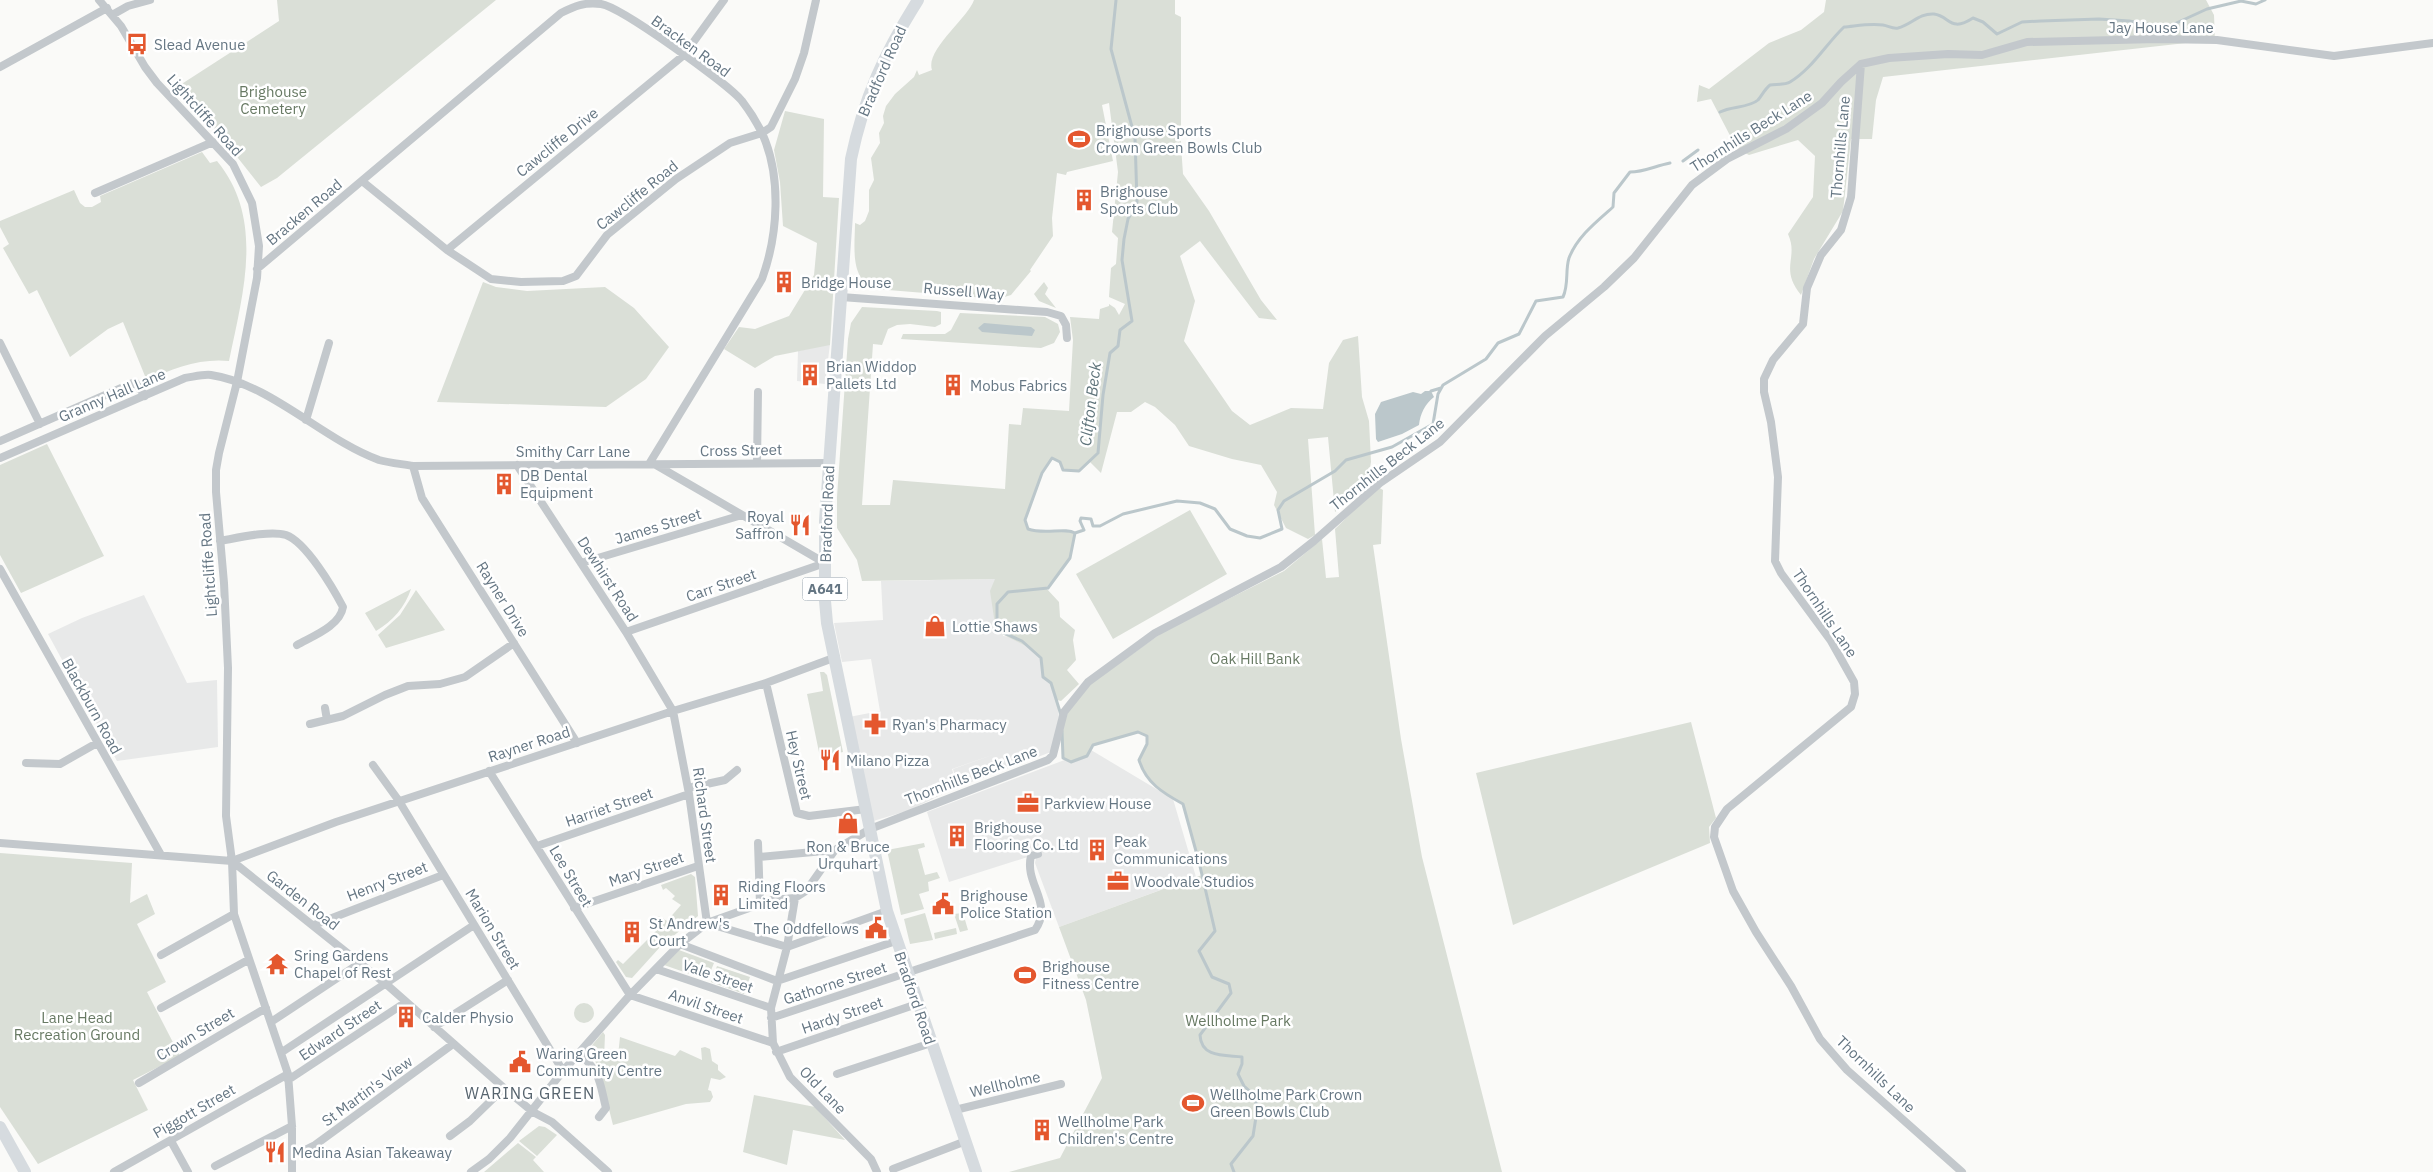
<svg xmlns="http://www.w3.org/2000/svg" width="2433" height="1172" font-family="'IBM Plex Sans',sans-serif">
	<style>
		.built { fill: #e8e9e9 }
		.green { fill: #dadfd7 }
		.water { fill: #bbc7cb }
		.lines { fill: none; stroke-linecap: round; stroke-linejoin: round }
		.stream { stroke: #bbc7cb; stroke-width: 3 }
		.street { stroke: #c3c8cc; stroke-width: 8 }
		.primary { stroke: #d6dbdf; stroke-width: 12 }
		.labels { text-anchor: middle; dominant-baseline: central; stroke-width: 5; stroke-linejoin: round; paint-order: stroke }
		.shield { fill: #fff; stroke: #939fa8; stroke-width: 1 }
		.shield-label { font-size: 14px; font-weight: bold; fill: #657683 }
		.street-label { font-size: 15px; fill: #657683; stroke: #fff }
		.poi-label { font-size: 15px; fill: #657683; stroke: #fff; text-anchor: start }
		.park-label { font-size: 15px; fill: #687a64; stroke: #fff }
		.water-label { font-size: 16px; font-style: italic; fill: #60757c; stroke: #fff }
		.neighbourhood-label { font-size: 16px; letter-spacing: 1px; fill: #57646e; stroke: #fff }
	</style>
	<rect width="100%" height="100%" fill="#fafaf8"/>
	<path class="built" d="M830,344l-5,40 -28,-3 1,-30z
		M995,579l8,57 8,1 21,12 8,9 3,20 8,6 6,16 2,17 -8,35 -93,35 -5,-18 45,-16 -46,16 5,18 -47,23 -40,12 -21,-105 31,-6 -9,-52 -29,3 -8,-39 49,-3 -2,-39z
		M144,595l43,88 30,-3 1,67 -101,14 -69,-127 34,-16z
		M1091,750l82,49 23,78 -137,50 -24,-64 2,-9 -88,28 -22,-70z"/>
	<path class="green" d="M277,0h219l-219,178 -16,9 -50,-63 -34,-37 102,-66z
		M974,0h201v14l6,3v128l2,29 26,37 52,89 16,20 -18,-2 -59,-77 -20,15 15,45 -11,40 48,70 18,14 41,-17 32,1 6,-46 14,-23 15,-4 4,61 7,24 2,41 -4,24 -32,26 -7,-75 -20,2 7,96 -7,4 -22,-11 -12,-23 3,-13 -16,-27 -29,-6 -43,-13 -14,-21 -20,-18 -10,-5 -14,10h-14l-16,61 -11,-11 -11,9 -16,-1 -3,-8 -8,-4 -10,15 -16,47 2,9c17,6 37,-2 47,4l-5,25 -24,30 13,14 1,15 15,13 -2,10 3,20 -9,10 12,14 -18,17 -4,-1 -6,-16 -8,-6 -3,-20 -8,-9 -36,-18 -6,-40 5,-12 -133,2 -5,-21 -20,-32v-31l11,-158 3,-16 11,-16 75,4 4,1v12l-6,3 -25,-3 -13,1 -9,4 -6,16 -9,-1 -11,161h28l3,-25 112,9 4,-65 12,1 2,-17 46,3 4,-71 -3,-23 29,2 1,-10 9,-3v-2l6,4 4,7 6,-11 -16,-7 2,-29 5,-4 2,-26 -6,-6 6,-60 -9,-69 -7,2 11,56 -46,11 -1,3 -9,-2 -5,45 1,18 -23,34 1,1 -20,24 -13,4 -122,-10c-27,-9 -21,-43 -21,-66l5,2 5,-4 4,-10v-21l5,-10 -3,-22 9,-15 -1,-10 5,-10 -1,-7 3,-10 9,-12 19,-17 3,-7 2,5 13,-5c-7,-20 36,-52 42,-70z
		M1826,0h380l8,15 1,28h-29l-303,34 -7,23 -4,39h-21l-8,72 -29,48 -13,36c-22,-27 -2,-37 -13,-61l25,-37 2,-41 -17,-16 -49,15 -12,-6 -26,-50 -14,3 2,-17 10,4 60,-46 32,-13 23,-18z
		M785,111l39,8 -1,78 16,1 -9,147 -55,11 -20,12 -31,-19 15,-22 16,2 34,-13 25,-41 3,-32 -34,-17 -3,-44 -6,-32z
		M202,152l8,11 7,-2c48,58 26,132 12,200 -28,-3 -57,7 -82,20l-24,-59 -15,7 -38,28 -33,-67 -8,4 -26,-46 6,-4 -9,-17v-6l74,-31 6,13 5,4h7l9,-5 -1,-6z
		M483,282l13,5 31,4 78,-4 29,21 35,39 -23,32 -40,28 -169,-5z
		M1044,282l4,6 -3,6 11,14 -17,-7 -5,-7z
		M960,313l85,4 13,7 2,8 -6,11 -13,5 -140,-9 2,-5h42l6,-4z
		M47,444l57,112 -83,37 -21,-38v-90z
		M1378,487l5,3 -2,54 -8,1 28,194 21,118 80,315h-493l51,-14 42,-80 -16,-78 -27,-73 143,-52 -19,-71c-20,-11 -37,-21 -44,-44l8,-16v-8l-9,-4 -44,13 -7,11 -16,6 -8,-4 -1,-34 6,-14 17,-22 78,-56 121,-61 38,-32 4,39 13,-1 -4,-48z
		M1190,510l37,64 -114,65 -37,-65z
		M411,589c-6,18 -18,32 -35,42l-11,-18z
		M416,590l29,40 -59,18 -8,-13 22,-20z
		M820,672h4l3,3 16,77 -23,5 -13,-63 16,-3z
		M1691,722l25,96 -7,9 1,16 -197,82 -37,-152z
		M924,843l1,4 -7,2 7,26 12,-3 3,6 -12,4 1,9 -10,3 5,15 -23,6 -14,-65z
		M0,853l132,10 -2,40 17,-9 8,20 -18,10 29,58 -19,10 33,64 -47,24 15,30 -110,54 -38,-57z
		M691,874l4,3 3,39 -37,30 -29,32 -6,-1 -10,-15 2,-2 5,4 40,-40 -6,-5 2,-3 8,5 14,-16 -9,-6 3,-3 -9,-8 -3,2 -2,-5z
		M925,913l8,27 -23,4 -6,-25z
		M963,913l5,17 -8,2 -6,-18z
		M956,928l1,6 -22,5 -1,-6z
		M679,950l35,13 -7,17 -43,-15z
		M717,966l33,11 -6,17 -33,-12z
		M574 1013a10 10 0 1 1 20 0a10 10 0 1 1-20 0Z
		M603,1032l2,3 -1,23 14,-2 2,-19 55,19 5,-6 22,10 -1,-12 4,-1 5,2 2,12 6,4v5l8,7 -6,3 -9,-2 -3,12 3,1 2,6 -3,5 -24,2 -73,21 -15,-59 -10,-16z
		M754,1095l61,12 30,33 -52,-10 -6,35 -44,-13z
		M539,1126l6,1 12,8 -20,21 -18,-15z
		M518,1143l18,14 -3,3 11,12h-60z"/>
	<path class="water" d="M984,323l47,4 4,3 -3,6 -50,-4 -4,-4z
		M1425,391h6l3,6c-9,7 -14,17 -15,28l-17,9 -24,8 -2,-3 -1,-25 6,-12 32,-10 8,2z"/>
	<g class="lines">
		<path class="stream" d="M1720,112c11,-6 29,-4 38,-12 4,-5 7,-11 12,-15 6,-1 15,0 20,-3 22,-13 36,-38 54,-55 12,-1 26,-4 39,-2 6,1 9,4 15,3 13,-3 21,-15 36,-14 16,2 16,19 39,4l10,4 14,12 25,-12 19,-1 58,-2 30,2 29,5 14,-1 35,-16 34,-8 15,3 9,-4
			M1683,161l15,-11
			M1431,391l10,-3
			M1075,533l9,-3 -4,-9 1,-3 10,1 2,7h7l23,-12 54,-13 23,2 15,6 15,20 17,7 13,2 22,-9 -4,-19 6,-9 51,-30 11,-11 46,-13 41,-23 5,-30 5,-9 43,-26 12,-16 21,-9 17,-33 27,-4c6,-13 2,-26 6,-39 8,-21 27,-36 44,-51l1,-14 16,-21c14,0 25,-6 40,-9
			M1061,715l-10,-32 -8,-6 -2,-19 -19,-17 -25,-11v-26l11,-12 40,-4 22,-30 5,-25c-10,-6 -30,2 -47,-4l-3,-9 17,-47 10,-15 8,4 3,8 16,1 19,-18 5,-58 7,-42 8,-7 2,-16 12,-9 -10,-61 2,-21 4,-20 9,-17 -2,-64 -24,-89 5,-49
			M1062,731l1,27 8,4 16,-6 6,-11 45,-13 9,4v8l-8,16c7,23 24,33 44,44l16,58 16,69 -16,20 13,26 17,7 2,9 -31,42c1,23 25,20 42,22v7l-4,10 6,12 12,11v20l-3,19 -22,28 3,8"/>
		<path class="street" d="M99,0l22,26 24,41 12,16 76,81 19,39 7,43 -2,32 -20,104 -18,71 -3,17v22l8,91 4,85 -2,148 6,45 2,53 54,160 4,52v46
			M112,15l16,-9 22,-6
			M1861,64l-10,133 -10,33 -20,25 -14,33 -4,36 -30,36 -9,19v13l7,30 7,55 -3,84 6,12 50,68 23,41 1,12 -4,13 -124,102 -12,18 -1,10 19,54 23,41 35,54 29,53 27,31 115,102
			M0,67l107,-59
			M362,181l85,69 44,29 30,3 42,-1 13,-5 31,-41 69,-56 54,-36 32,-10 9,-6 24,-48 9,-26 12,-53
			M95,193l118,-51
			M447,250l237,-195 40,-55
			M257,269l304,-256c14,-7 23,-11 40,-9 20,3 126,79 141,97 7,9 15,22 20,32 20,44 16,102 0,146l-113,185
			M841,297l206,15 14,4 5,9 1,13
			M0,343l40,81
			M306,420l23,-77
			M0,441l135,-59 10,14
			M0,458l185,-80c8,-1 18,-4 26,-3 60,9 111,64 168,85 11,3 23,4 34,6l416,-3
			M757,463l1,-71
			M517,465l109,167 47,79 16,83 18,129 80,24 100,-36
			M656,465l169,98
			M413,466l9,32 155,245
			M220,541c17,-3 50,-11 66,-6 20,7 47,53 57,72 -3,19 -30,29 -46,38
			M581,563l161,-48
			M0,569l161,286
			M626,632l199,-69
			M766,683l31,130 12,3 57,-7
			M325,708l2,12
			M310,724l33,-8 42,-21 23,-9 32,-2 25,-7 49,-34
			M26,763l34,1 37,-21
			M373,765l26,36 164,270
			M489,771l141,224 143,48
			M688,788l37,-8 12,-10
			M0,843l232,18 154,123 118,104 29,24 19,10 56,50
			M758,843l2,61
			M537,846l152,-52
			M759,857l76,-7
			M232,861l104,-39 337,-111 93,-28 70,-26
			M795,898l-8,49 -16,61 2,35 17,34 81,82 6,13
			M574,908l124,-42
			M314,925l129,-50
			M680,944l97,37 119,-40
			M161,955l73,-41
			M656,969l115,39
			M161,1008l87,-48
			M771,1018l264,-88c19,-27 -11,-46 -4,-74l7,-2
			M271,1022l89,-59
			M434,1027l74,-47
			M282,1052l192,-127
			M776,1052l141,-48
			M579,1053c22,20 20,27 27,55l-7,9
			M837,1074l94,-31
			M288,1080l118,-78
			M139,1083l127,-75
			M955,1110l106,-26
			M450,1136l20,-15 34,-33
			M171,1141l17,31
			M293,1152l12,-2 10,-5 138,-101
			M215,1166l77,-40
			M893,1169l73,-28
			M114,1172l174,-98
			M471,1172l18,-13 21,-21 53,-67 67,-76 50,-51 27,-21 65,-23 23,-2 11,-7 29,-41 35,-21 178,-69 5,-5 11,-43 24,-30 67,-49 126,-66 33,-26 66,-58 60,-41 105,-106 59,-49 30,-29 58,-73 35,-26 59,-30 36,-26 19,-21 20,-18 28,-6 59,-4 34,1 45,-13 131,-3 59,1 117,16 99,-13"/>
		<path class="primary" d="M918,0c-34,54 -54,97 -67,159l-26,362v80l2,22 60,288 89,261
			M0,1127l25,45"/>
	</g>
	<defs>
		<g id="bus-bare" transform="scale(1.725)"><path d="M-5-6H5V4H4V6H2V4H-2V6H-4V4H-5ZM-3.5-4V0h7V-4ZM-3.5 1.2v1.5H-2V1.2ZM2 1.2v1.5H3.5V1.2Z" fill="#e4572e" stroke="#fff" stroke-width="2.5" paint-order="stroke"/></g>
		<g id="stadium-bare" transform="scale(1.725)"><path d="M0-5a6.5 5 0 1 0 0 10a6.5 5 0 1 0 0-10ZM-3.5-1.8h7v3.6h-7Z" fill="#e4572e" stroke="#fff" stroke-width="2.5" paint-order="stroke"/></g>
		<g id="building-bare" transform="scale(1.725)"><path d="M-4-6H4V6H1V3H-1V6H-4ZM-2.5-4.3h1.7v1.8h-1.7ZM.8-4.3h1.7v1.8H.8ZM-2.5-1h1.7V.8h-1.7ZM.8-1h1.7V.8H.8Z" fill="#e4572e" stroke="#fff" stroke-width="2.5" paint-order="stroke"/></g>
		<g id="restaurant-bare" transform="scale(1.725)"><path d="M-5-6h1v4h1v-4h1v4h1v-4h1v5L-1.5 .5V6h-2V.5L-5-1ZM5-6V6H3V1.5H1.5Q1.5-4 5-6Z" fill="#e4572e" stroke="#fff" stroke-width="2.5" paint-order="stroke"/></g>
		<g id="shop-bare" transform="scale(1.725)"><path d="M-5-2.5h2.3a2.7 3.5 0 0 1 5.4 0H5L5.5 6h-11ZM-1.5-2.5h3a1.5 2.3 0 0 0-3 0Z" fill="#e4572e" stroke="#fff" stroke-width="2.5" paint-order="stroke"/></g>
		<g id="pharmacy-bare" transform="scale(1.725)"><path d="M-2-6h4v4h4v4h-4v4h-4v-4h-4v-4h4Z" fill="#e4572e" stroke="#fff" stroke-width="2.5" paint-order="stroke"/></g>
		<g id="office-bare" transform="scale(1.725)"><path d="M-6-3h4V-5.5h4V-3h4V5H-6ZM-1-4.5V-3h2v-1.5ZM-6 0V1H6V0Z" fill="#e4572e" stroke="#fff" stroke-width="2.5" paint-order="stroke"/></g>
		<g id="civic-bare" transform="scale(1.725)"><path d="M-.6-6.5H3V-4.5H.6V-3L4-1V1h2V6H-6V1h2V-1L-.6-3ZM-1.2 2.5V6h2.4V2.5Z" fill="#e4572e" stroke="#fff" stroke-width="2.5" paint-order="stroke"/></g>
		<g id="temple-bare" transform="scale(1.725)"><path d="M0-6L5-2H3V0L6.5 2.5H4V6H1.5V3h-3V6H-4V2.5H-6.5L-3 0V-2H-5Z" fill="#e4572e" stroke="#fff" stroke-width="2.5" paint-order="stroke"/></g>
	</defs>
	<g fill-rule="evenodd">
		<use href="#bus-bare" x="137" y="44"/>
		<use href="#stadium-bare" x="1079" y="139"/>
		<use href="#building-bare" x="1084" y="200"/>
		<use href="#building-bare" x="784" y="282"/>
		<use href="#building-bare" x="810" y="375"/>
		<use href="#building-bare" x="953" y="385"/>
		<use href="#building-bare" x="504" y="484"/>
		<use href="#restaurant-bare" x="800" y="525"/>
		<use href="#shop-bare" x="935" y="626"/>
		<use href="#pharmacy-bare" x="875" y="724"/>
		<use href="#restaurant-bare" x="830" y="760"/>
		<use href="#office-bare" x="1028" y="803"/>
		<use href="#shop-bare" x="848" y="823"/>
		<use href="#building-bare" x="957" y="836"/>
		<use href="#building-bare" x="1097" y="850"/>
		<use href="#office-bare" x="1118" y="881"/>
		<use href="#building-bare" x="721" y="895"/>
		<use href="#civic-bare" x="943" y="904"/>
		<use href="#civic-bare" x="876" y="928"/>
		<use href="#building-bare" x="632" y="932"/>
		<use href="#temple-bare" x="277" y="964"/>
		<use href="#stadium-bare" x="1025" y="975"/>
		<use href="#building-bare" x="406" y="1017"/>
		<use href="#civic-bare" x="520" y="1062"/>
		<use href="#stadium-bare" x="1193" y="1103"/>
		<use href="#building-bare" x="1042" y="1130"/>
		<use href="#restaurant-bare" x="275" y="1152"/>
	</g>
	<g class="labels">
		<rect class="shield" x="802.5" y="577.5" width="45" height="23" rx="4"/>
		<g class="shield-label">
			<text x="825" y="589">A641</text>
		</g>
		<g class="street-label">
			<text x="2161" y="27">Jay House Lane</text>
			<text transform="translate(691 46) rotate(36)">Bracken Road</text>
			<text transform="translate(882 71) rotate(-66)">Bradford Road</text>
			<text transform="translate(205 115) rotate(48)">Lightcliffe Road</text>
			<text transform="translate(1751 131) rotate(-32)">Thornhills Beck Lane</text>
			<text transform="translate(557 142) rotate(-39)">Cawcliffe Drive</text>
			<text transform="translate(1840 147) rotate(-85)">Thornhills Lane</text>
			<text transform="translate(637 195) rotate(-39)">Cawcliffe Road</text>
			<text transform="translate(304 212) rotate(-40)">Bracken Road</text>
			<text transform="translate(964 291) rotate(5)">Russell Way</text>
			<text transform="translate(112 395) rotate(-23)">Granny Hall Lane</text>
			<text transform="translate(741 450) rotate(-1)">Cross Street</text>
			<text x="573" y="451">Smithy Carr Lane</text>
			<text transform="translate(1387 464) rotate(-38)">Thornhills Beck Lane</text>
			<text transform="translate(827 514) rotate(-88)">Bradford Road</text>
			<text transform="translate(658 526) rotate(-17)">James Street</text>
			<text transform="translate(208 565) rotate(-94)">Lightcliffe Road</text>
			<text transform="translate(608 579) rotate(57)">Dewhirst Road</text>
			<text transform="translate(721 585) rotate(-19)">Carr Street</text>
			<text transform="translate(503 599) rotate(58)">Rayner Drive</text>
			<text transform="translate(1825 613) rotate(56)">Thornhills Lane</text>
			<text transform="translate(92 706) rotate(61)">Blackburn Road</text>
			<text transform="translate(529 744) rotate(-18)">Rayner Road</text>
			<text transform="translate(799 765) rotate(77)">Hey Street</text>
			<text transform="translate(971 775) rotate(-21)">Thornhills Beck Lane</text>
			<text transform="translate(609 807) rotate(-19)">Harriet Street</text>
			<text transform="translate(705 815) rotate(82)">Richard Street</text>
			<text transform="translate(646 869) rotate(-19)">Mary Street</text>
			<text transform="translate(571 876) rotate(59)">Lee Street</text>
			<text transform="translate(387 881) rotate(-21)">Henry Street</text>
			<text transform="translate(303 900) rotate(38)">Garden Road</text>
			<text transform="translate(493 929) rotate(59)">Marion Street</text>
			<text transform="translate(718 976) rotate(19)">Vale Street</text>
			<text transform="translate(835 983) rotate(-18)">Gathorne Street</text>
			<text transform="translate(915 998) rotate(71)">Bradford Road</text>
			<text transform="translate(706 1006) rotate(19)">Anvil Street</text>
			<text transform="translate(842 1015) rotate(-19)">Hardy Street</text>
			<text transform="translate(340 1030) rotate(-34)">Edward Street</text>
			<text transform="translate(195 1034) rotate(-31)">Crown Street</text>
			<text transform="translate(1876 1074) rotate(44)">Thornhills Lane</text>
			<text transform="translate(1005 1084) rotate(-13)">Wellholme</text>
			<text transform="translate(823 1090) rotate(46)">Old Lane</text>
			<text transform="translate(367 1091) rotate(-36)">St Martin's View</text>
			<text transform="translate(194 1111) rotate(-30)">Piggott Street</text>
		</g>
		<g class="poi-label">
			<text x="154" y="44">Slead Avenue</text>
			<text x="1096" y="130">Brighouse Sports<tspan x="1096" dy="17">Crown Green Bowls Club</tspan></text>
			<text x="1100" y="191">Brighouse<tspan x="1100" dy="17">Sports Club</tspan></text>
			<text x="801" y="282">Bridge House</text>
			<text x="826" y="366">Brian Widdop<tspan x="826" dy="17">Pallets Ltd</tspan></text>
			<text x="970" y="385">Mobus Fabrics</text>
			<text x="520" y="475">DB Dental<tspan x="520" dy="17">Equipment</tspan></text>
			<text x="784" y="516" text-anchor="end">Royal<tspan x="784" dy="17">Saffron</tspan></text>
			<text x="952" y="626">Lottie Shaws</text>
			<text x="892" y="724">Ryan's Pharmacy</text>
			<text x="846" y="760">Milano Pizza</text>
			<text x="1044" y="803">Parkview House</text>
			<text x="974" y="827">Brighouse<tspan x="974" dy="17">Flooring Co. Ltd</tspan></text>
			<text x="1114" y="841">Peak<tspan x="1114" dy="17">Communications</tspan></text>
			<text x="848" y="846" text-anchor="middle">Ron &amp; Bruce<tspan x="848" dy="17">Urquhart</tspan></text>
			<text x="1134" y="881">Woodvale Studios</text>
			<text x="738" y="886">Riding Floors<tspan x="738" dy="17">Limited</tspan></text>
			<text x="960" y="895">Brighouse<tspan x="960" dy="17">Police Station</tspan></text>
			<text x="649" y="923">St Andrew's<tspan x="649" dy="17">Court</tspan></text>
			<text x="859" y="928" text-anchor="end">The Oddfellows</text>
			<text x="294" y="955">Sring Gardens<tspan x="294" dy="17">Chapel of Rest</tspan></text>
			<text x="1042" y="966">Brighouse<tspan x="1042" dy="17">Fitness Centre</tspan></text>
			<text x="422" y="1017">Calder Physio</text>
			<text x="536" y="1053">Waring Green<tspan x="536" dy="17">Community Centre</tspan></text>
			<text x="1210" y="1094">Wellholme Park Crown<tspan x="1210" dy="17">Green Bowls Club</tspan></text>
			<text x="1058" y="1121">Wellholme Park<tspan x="1058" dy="17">Children's Centre</tspan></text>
			<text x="292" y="1152">Medina Asian Takeaway</text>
		</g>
		<g class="park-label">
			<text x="273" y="91">Brighouse<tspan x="273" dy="17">Cemetery</tspan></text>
			<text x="1255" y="658">Oak Hill Bank</text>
			<text x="77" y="1017">Lane Head<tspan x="77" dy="17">Recreation Ground</tspan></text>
			<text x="1238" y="1020">Wellholme Park</text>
		</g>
		<g class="water-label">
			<text transform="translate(1090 404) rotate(-83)">Clifton Beck</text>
		</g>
		<g class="neighbourhood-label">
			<text x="530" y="1093">WARING GREEN</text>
		</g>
	</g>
</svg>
